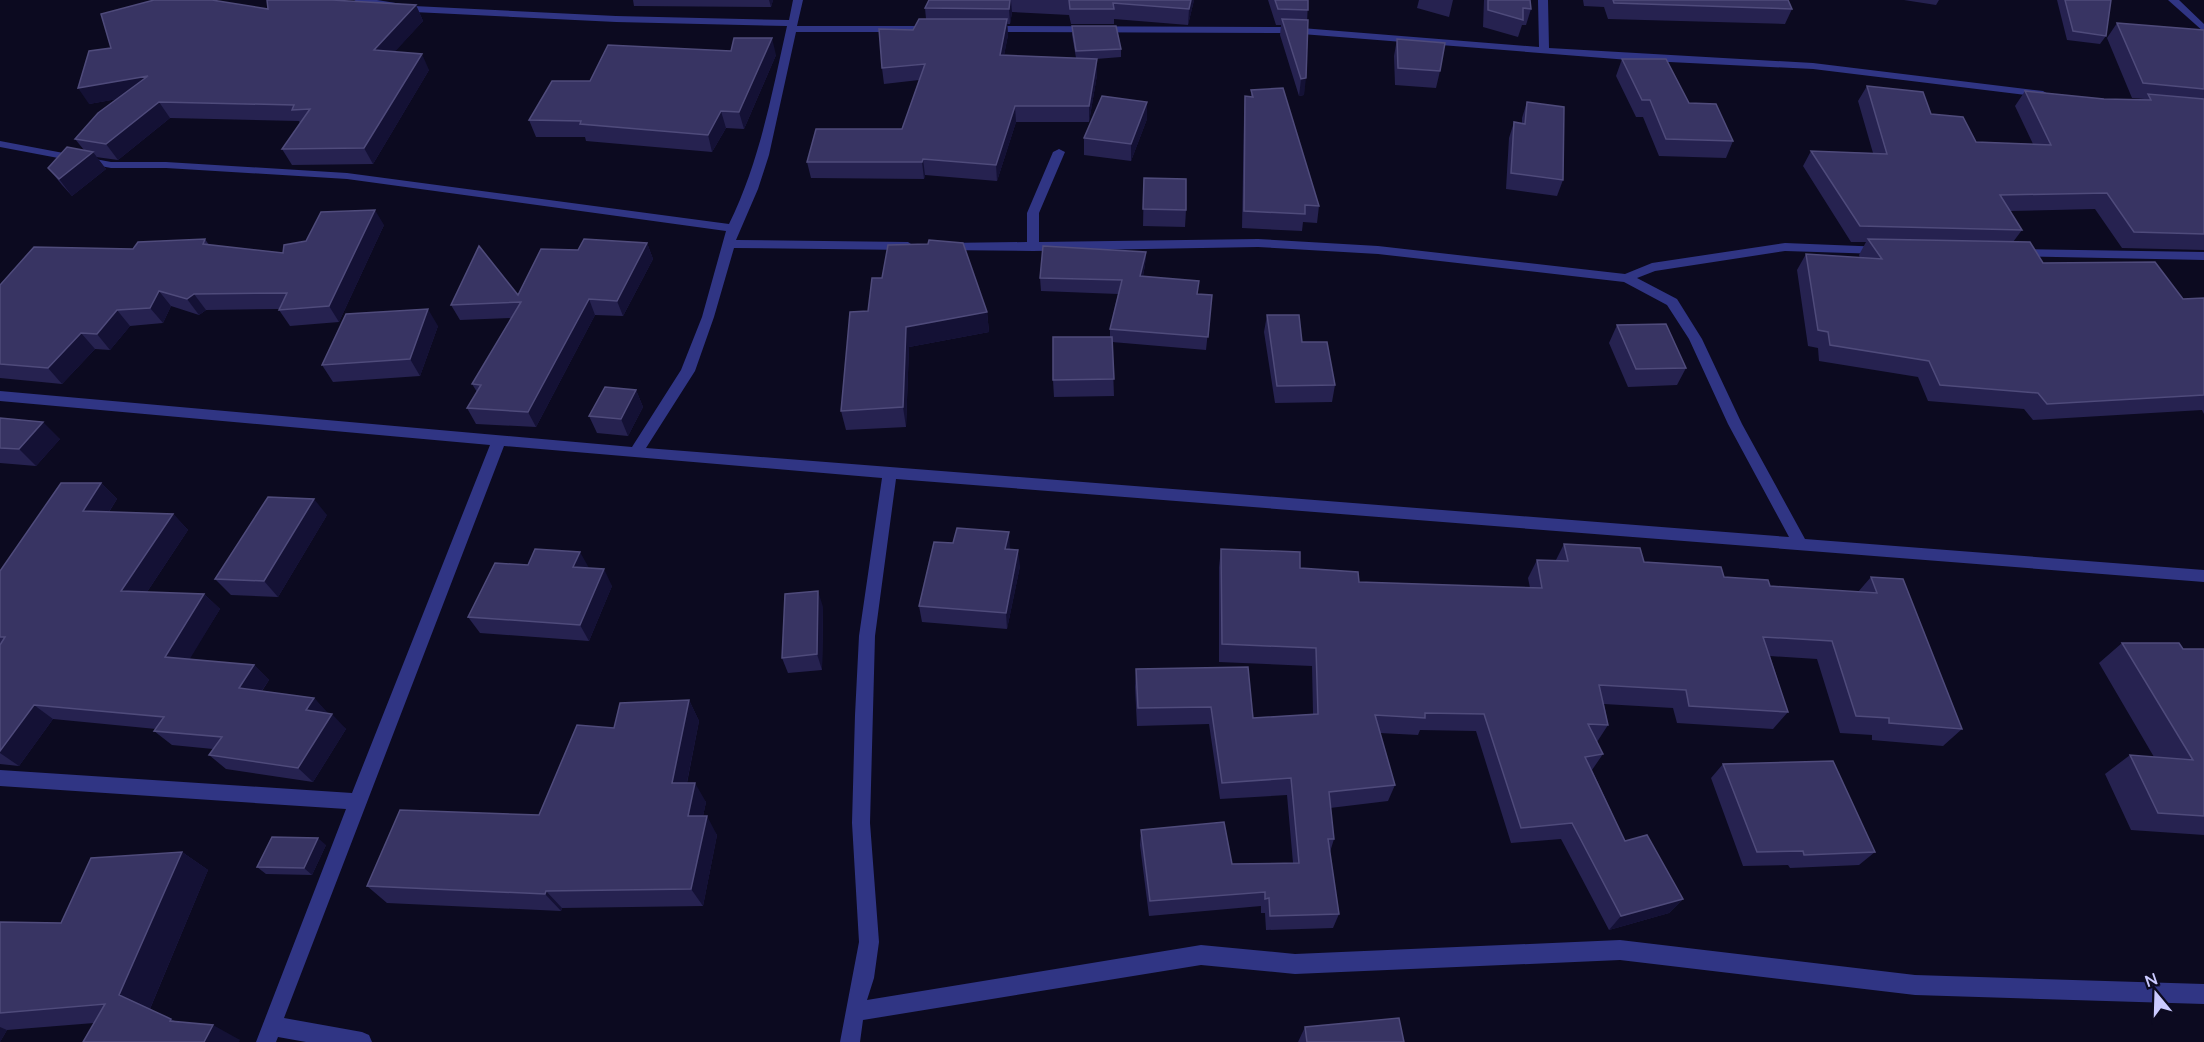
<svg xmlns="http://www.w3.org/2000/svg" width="2204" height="1042" font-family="Lato,sans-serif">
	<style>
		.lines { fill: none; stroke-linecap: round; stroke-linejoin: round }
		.minor { fill: #303584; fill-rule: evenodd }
		.wall { fill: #262250 }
		.shaded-wall { fill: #141135 }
		.building { fill: #383463; stroke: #4f4b7b; stroke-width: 1.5 }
	</style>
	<rect width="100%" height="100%" fill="#0c0a20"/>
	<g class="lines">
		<path class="minor" d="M354,0h23l37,6 202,10 173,4 4,-20h10l-6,26h136l5,3 -5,3h-137l-27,123 -11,34 -22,51 172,2 6,4 -6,4 -174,-2 -20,69 -19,54 -49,77 1143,89 -61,-113 -39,-85 -22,-34 -43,-23 -246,-28 -120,-7 -225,4 -93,-1v-6l4,-1 83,-1v-29l26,-61 6,-3 6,3 -26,61v29l219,-3 120,7 247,28 27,-11 133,-20 99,4 2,3 -6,4 -95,-3 -130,20 -18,7 40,21 25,40 40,85 63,115 399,31v12l-1308,-103 -21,157 -5,187 9,119 -5,36 -7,22 334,-55 94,9 325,-14 295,35 289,9v20l-289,-9 -295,-35 -325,14 -94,-9 -338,55 -3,22h-20l19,-100 -7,-119 3,-108 4,-79 23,-158 -378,-32 -220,572 78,14 7,3 3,7h-66l-28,-5 -2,5h-20l90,-233 -346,-23v-16l352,23 138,-348 -490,-44v-10l632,56 49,-77 21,-53 24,-86 -379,-52 -181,-11h-55l-111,-21v-6l111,21h55l181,11 382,51c31,-63 43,-131 58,-198l-171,-4 -202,-10 -55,-9z
			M1538,0h10l1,48 264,15 230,28 5,3 -5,3 -230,-28 -184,-9 -340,-27 -302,-1 -5,-3 5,-3 302,1 250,20z
			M2168,0h11l25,24v8z
			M2018,249l186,3v8l-190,-4v-6z"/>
	</g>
	<path class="wall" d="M633,0h140l-2,7 -137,-1z
		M929,0h265l-6,25 -74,-6v5h-43l-2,-9 -57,-3 -2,12h-3l1,11 -4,20 72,3 -4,-23v-9l49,23v8l-25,2 1,16 -8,47h-73l-19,59 -72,-6 -1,4 -113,-1 -4,-16 95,-33 17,-49 -35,4 -2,-16 31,-38 13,-11 -1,-11z
		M1268,0h40l-4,95 -5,1 -19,-61 1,-10h-5z
		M1419,0h34l-4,17 -32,-9z
		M1484,0h46l1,9 -5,16h-4l-4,12 -35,-10z
		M1583,0h205l4,9 -7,15 -177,-5 -4,-12 -20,-1z
		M1904,0h35l-3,5z
		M2057,0h54l-5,36 -6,8 -33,-4z
		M416,5l7,16 -29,31 35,18 -56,94 -81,1 -10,-16 18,-26 -1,-2 -129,-3 -52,42 -22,-3 10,12 -34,27 -10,-11 -14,-17 36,-18 -9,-11 42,-40 -28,5 22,-56 157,-39z
		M2117,23l87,7v220l-82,-2 -27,-39 -85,2 12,19 -9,12 30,21 140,36 21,-1v116l-2,-4 -169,10 -9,-11 -96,-8 -10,-24 -99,-16 -1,-13 -10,-2 -11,-76 9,-16 54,4 -1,-3 7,-13h-15l-48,-76 8,-15 62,2 -15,-52 9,-15 64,28 45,28 57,2 -18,-38 10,-15 79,8h40l-12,-1 -25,-60z
		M1397,39l43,32 -4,17 -41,-3 -1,-29z
		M776,55l-32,74 -18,-1 -14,24 -126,-11 -1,-4h-49l-7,-17 61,-39z
		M1622,59l67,44 44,38 -7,17 -67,-2 -16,-39h-7l-20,-41z
		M1251,90l68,116 -2,17 -14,-1 -1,9 -60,-3 2,-115 1,-17 6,1z
		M1527,102l36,78 -6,16 -51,-7 3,-51 5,-16 8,1v-5z
		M1147,119l-16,42 -47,-6v-17z
		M1144,178l42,32 -1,17 -42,-1z
		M384,225l-45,97 -49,4 -11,-16 1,-1 -74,1 -7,5 -28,-9 -8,17 -33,3 -20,24 -15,-1 -33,35 -62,-6v-93l133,-36 72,-10 4,6 74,8z
		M647,243l6,16 -30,57 -28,-1 -59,112 -60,-3 -9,-16 10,-16 -5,-8 40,-66 -52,2 -9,-15 67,-10z
		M1146,252l-1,13 -2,11 54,18 15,1 -6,55 -94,-8 2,54 -60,1 -1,-17 57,-43v-8l8,-35 -77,-3 -1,-13z
		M850,312h137l2,20 -80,15 -3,80 -60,3 -5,-19z
		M1267,315l35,27 33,43 -3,17 -57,1 -11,-71z
		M1617,325l69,43 -9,17 -49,2 -19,-44z
		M438,326l-18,50 -87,6 -11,-17z
		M636,390l7,17 -15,29 -31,-3 -8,-17z
		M0,418l60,21 -24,27 -36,-3z
		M101,483l16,16 -8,13 64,2 15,16 -41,62 57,2 16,15 -31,50 65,6 15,15 -7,11 52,7 14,16 18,15 -33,53 -87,-13 -17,-14 4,-6 -41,-4 -18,-14 2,-2 -103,-10 -34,47 -19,-2v-193z
		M327,515l-49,82 -47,-2 -16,-16z
		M1564,544l80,18 126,24 88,6 13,-15 91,152 -19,17 -71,-6v-5l-32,-2 -23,-74 -47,-3 18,56 -15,17 -96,-6 -4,-15 -69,-4 4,21 -11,17 6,12 -11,16 33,71 58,58 -14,14 -60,17 -48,-91 -50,4 -35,-112 -56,-1 -2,5 -38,-2 15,52 -7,16 -58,7 4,31 -4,13 9,62 -6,14 -67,2 -1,-17h-4v-7l-112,10 -9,-71 1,-15 91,34 61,-1 -6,-68 -67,4 -11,-75 -72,2 -2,-39 1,-18 117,49 60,-4 -1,-48 -93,-4v-95l2,-18 138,33 171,6 -2,-10 9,-18h19z
		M1010,548v2l10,16 -13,63 -85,-7 -3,-16z
		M589,568l23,18 -23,55 -109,-8 -12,-16z
		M823,607l-1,63 -34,3 -6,-15z
		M2122,643l61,6h21v186l-73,-5 -26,-56 25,-19 24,2 -55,-94z
		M689,700l10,21 -12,62 19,19 -3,14 14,19 -14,71 -141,2 -1,3 -174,-8 -20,-17 172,-71 75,-87z
		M1723,764l152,88 -16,13 -69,3 -2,-3 -45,1 -32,-88z
		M326,845l-14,30 -46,-1 -9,-7z
		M182,852l26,18 -58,139 27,13 63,18 -146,-17 -87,7 -7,12v-120l61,1z
		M1305,1027l99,15h-106z"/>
	<path class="shaded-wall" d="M769,0h4l-2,7z
		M1010,0h1l1,12 -2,12 -1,-15z
		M1191,0h3l-6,25 1,-16z
		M416,5l7,16 -41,45 -8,-16z
		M1007,19l1,16 -7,36 -1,-16z
		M772,38l4,17 -32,74 -5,-17z
		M422,54l7,16 -56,94 -9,-16z
		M1097,59v16l-8,47v-16z
		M148,76l10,16 -69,12 -11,-16z
		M1306,78l-2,17 -5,1 2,-17z
		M159,102l11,16 -52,42 -12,-16z
		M1147,102v17l-16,42v-17z
		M1015,106l1,16 -19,59 -1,-16z
		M721,111l5,17 -14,24 -4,-17z
		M93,152l13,17 -34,27 -13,-17z
		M923,159l2,16 -1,4 -2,-17z
		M375,210l9,15 -45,97 -10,-16z
		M647,243l6,16 -30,57 -6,-15z
		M1146,252l-1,13 -5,24v-13z
		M159,291l12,15 -8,17 -13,-15z
		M194,294l12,16 -7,5 -12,-16z
		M589,299l6,16 -59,112 -8,-15z
		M428,309l10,17 -18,50 -10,-17z
		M117,310l13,16 -20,24 -13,-16z
		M987,312l2,20 -80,15 -3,80 -3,-20 3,-80z
		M81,333l14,16 -33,35 -14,-16z
		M636,390l7,17 -15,29 -7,-17z
		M43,422l17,17 -24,27 -17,-17z
		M101,483l16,16 -18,28 -16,-16z
		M314,499l13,16 -49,82 -14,-16z
		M173,514l15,16 -51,77 -16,-16z
		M1009,532l1,16 -3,18 -2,-17z
		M1018,550l2,16 -13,63 -1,-16z
		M580,552l9,16 -16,-1z
		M604,569l8,17 -23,55 -9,-16z
		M818,591l5,16 -1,63 -5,-16z
		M204,594l16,15 -38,63 -17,-15z
		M254,665l15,15 -15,22 -15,-14z
		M314,698l14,15 -7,12 -15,-15z
		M689,700l10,21 -16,81 -11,-19z
		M34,705l19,14 -34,47 -19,-13v-2z
		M332,714l14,15 -33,53 -15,-14z
		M695,783l11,19 -7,33 -11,-19z
		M707,816l10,19 -14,71 -12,-17z
		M318,838l8,7 -14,30 -8,-7z
		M182,852l26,18 -59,141 -30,-16z
		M546,891l16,17 -1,3 -16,-17z
		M1683,899l-14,14 -60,17 12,-14z
		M213,1025l27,15 -1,2h-35z
		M0,1027l7,3 -7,12z"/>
	<path class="building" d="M154,0h58l56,9 -1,-9h65l84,5 -42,45 48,4 -58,94 -82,1 28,-40 -18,1 2,-5 -135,-3 -53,42 -31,-5 23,-26 50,-37 -70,12 11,-37 22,-3 -10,-34z
		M929,0h81l-1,9 -84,-1z
		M1069,0h122l-2,9 -76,-6 1,6h-44z
		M1275,0h33v10l-30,-1z
		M1488,0h42l1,9 -8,-1v12l-35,-10z
		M1613,0h175l4,9 -178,-6z
		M2065,0h46l-5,36 -33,-5z
		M919,19h88l-7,36 97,4 -8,47h-74l-19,59 -73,-6 -1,3h-115l9,-33h86l23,-65 -43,4 -3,-39 34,1z
		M1282,19l26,1 -2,58 -5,1z
		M2117,23l87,7v59l-61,-6z
		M1072,26h44l5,23 -45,2z
		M734,38h38l-33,74 -18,-1 -13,24 -128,-11 1,-3 -52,-1 23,-39h38l18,-36 123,6z
		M1397,39l48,4 -5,28 -42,-3z
		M1622,59h44l23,44 27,1 17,37 -67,-2 -16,-39h-8z
		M1867,86l56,6 8,22 32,3 13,25 75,3 -26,-54 79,8 47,1 -3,-6 56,5v135l-70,-2 -27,-39 -107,2 22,35 -162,-4 -49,-75 76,3z
		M1283,88l36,118 -14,-1v9l-61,-3 1,-115 8,1 -2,-7z
		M1102,96l45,6 -16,42 -47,-6z
		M1527,102l37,5 -1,73 -52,-7 3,-51 11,2z
		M67,147l26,5 -34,27 -11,-11z
		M1144,178l42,1v31l-43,-1z
		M375,210l-46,96 -50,4 8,-17 -93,1 -7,5 -28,-8 -9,17 -33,2 -20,24 -16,-1 -33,35 -48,-4v-79l34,-38 99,2 5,-7 67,-3 -2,5 80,9 1,-8 22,-4 15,-29z
		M584,239l63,4 -30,58 -28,-2 -61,113 -61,-4 14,-23 -9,-1 49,-82 -70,3 28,-59 39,49 23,-46 37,1z
		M1868,239l162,3 13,21 112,-1 28,37 21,-1v97l-157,9 -9,-11 -98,-8 -11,-24 -99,-16 -2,-13 -10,-2 -12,-76 76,5z
		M929,240l34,3 24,69 -81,15 -3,80 -62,4 9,-99 18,-1 4,-33h10l6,-33 40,-1z
		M1043,246l103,6 -6,24 59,5 -2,13 15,1 -4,42 -98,-8 12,-49 -82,-2z
		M428,309l-18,50 -88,6 24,-51z
		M1267,315h32l3,27h25l8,43 -58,1z
		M1666,324l20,44 -50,1 -19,-44z
		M1053,337h59l2,42 -61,1z
		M605,387l31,3 -15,29 -32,-3z
		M0,418l43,4 -24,27 -19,-1z
		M61,483h40l-18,28 90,3 -52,77 83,3 -39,63 89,8 -15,23 75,10 -8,12 26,4 -34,54 -89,-13 13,-18 -68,-6 10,-14 -130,-12 -34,46v-106l5,-8h-5v-66z
		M268,497l46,2 -50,82 -49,-2z
		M957,528l52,4 -4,17 13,1 -12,63 -87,-7 15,-64 19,1z
		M1564,544l76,4 4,14 77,5 3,10 44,3 2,6 107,7 -6,-16 32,2 59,150 -73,-6v-5l-33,-2 -24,-75 -69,-4 25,75 -99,-6 -3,-16 -87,-5 9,40 -20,-1 15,30 -18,3 40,84 22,-6 36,64 -62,17 -49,-93 -51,5 -37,-114 -59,-1v5l-50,-3 20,70 -66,7 5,47h-6l11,75 -69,2 -1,-18 -4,1v-7l-115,9 -9,-71 83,-8 8,42 67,-1 -8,-85 -69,5 -11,-76 -73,1 -2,-39 112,-2 5,51 65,-4 -2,-66 -94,-4 -1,-95 79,3v16l58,4 1,10 183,6 -5,-28 31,1z
		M535,549l45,3 -7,15 31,2 -24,56 -112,-8 27,-54 33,2z
		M818,591l-1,63 -35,4 3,-64z
		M2122,643h57l4,6h21v167l-46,-3 -28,-58 63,5z
		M689,700l-17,83h23l-7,33h19l-16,73 -145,2 -1,3 -178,-8 33,-76 139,5 38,-90 37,3 6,-25z
		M1833,761l42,91 -71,3 -1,-4 -46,1 -34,-88z
		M272,837l46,1 -14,30 -47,-1z
		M182,852l-63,143 52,24 -1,2 43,4 -9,17h-121l22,-38 -105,9v-91l61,1 30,-65z
		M1399,1018l5,24h-97l-2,-15z"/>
	<g transform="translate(2156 994) rotate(341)" stroke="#0c0a20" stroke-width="4.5" paint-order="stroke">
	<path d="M0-4.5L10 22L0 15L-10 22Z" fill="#cbcaff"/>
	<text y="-9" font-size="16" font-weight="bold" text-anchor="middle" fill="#cbcaff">N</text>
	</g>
</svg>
